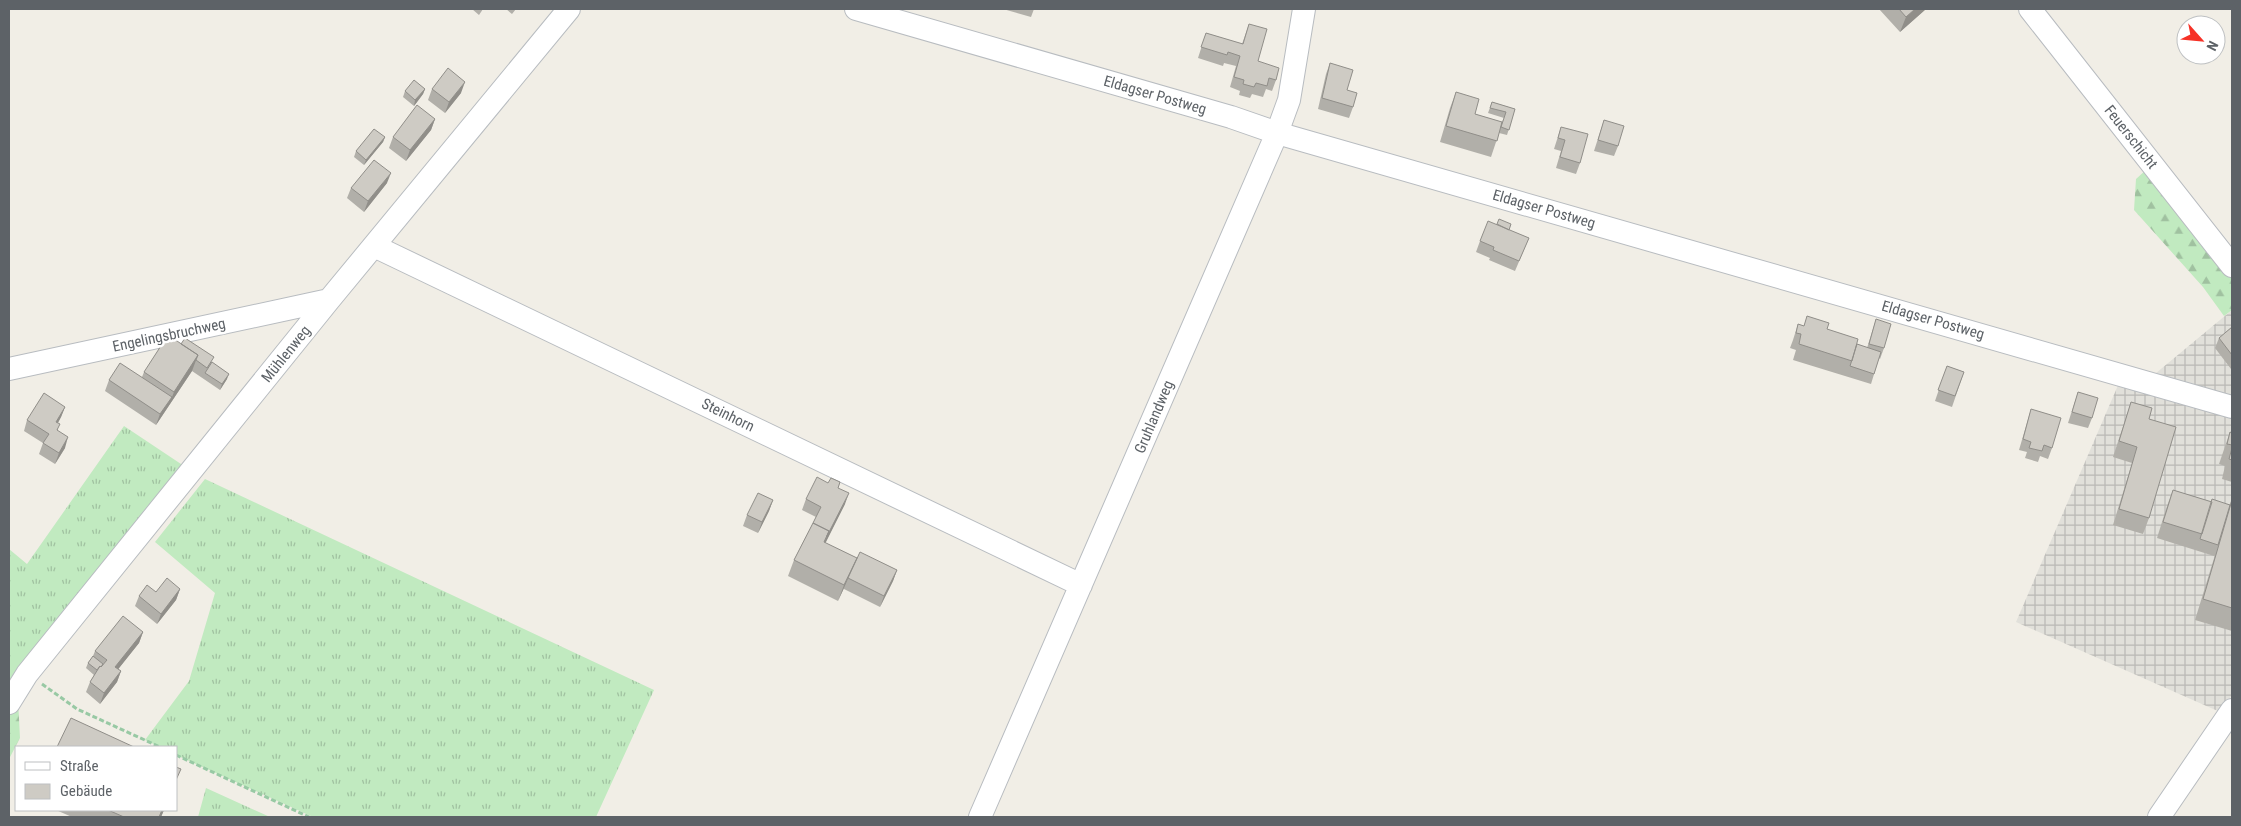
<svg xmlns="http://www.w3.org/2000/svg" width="2241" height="826" font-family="'Roboto Condensed',sans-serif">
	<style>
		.industrial { fill: url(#industrial-grid) }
		.grass { fill: url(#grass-tufts) }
		.forest { fill: url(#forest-firs) }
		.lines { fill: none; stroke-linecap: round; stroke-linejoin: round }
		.minor-casing { stroke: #b8bcc0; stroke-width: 24 }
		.path { stroke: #98c9a4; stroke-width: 3; stroke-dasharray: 5 2.5; stroke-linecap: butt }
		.minor { stroke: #fff; stroke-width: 22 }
		.wall { fill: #b1afa9 }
		.shaded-wall { fill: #908e89 }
		.building { fill: #cecbc4; stroke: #908e89 }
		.labels { text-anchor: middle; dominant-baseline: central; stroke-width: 5; stroke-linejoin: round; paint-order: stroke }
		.street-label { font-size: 15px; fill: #5d6267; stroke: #fff }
	</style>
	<defs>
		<pattern id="industrial-grid" width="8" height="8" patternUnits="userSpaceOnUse" patternTransform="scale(1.25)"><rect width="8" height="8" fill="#e1e0da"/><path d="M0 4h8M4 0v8" fill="none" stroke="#bab9b5"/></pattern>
		<pattern id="grass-tufts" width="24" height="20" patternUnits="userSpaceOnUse" patternTransform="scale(1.25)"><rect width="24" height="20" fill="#c1eac0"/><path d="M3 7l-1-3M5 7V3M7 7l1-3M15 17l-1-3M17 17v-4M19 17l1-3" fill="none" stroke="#a0c1a0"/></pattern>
		<pattern id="forest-firs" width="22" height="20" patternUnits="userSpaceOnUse" patternTransform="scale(1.25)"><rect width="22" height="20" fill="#c1eac0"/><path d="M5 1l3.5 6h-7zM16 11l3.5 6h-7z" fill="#a0c1a0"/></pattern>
	</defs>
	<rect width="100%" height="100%" fill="#f1eee6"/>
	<path class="industrial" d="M2232,310v385l-12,17 -204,-90 103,-239 19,5z"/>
	<path class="grass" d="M124,426l60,40 -174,215 -1,-132 18,15z
		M205,479l449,211 -58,127h-283l-137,-62v-8h-16l-15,-7 44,-59 26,-88 -60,-51z
		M206,788l64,29h-72z"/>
	<path class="forest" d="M2147,169l85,108v33l-8,6 -21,-29 -69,-77 2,-31z
		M18,699l2,39 -11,21v-46z"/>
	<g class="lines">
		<g class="minor-casing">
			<path id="minor" d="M856,9l375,108 46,16 955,274
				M2030,9l202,257
				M374,246l707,339
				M9,369l320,-69
				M9,703l18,-29 302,-374 240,-291
				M980,817l297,-684 12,-33 15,-91
				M2159,817l73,-107"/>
		</g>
		<path class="path" d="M42,684l35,25 83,38
			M176,755l133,62"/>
		<use href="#minor" class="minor"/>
	</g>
	<path class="wall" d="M472,9h11l-4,6z
		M506,9h10l-4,5z
		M1003,9h31l-3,8z
		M1879,9h47l-26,23z
		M1249,24l9,37 18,19 -4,11 -6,-2 -3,8 -11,-3 -2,4 -11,-3 1,-4 -10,-4 6,-21 -12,-3 -1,3 -25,-8 8,-25 36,11z
		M1330,63l17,27 6,17 -4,11 -31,-9 8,-35z
		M425,89l-2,5 -9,12 -11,-9 2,-6z
		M432,89l29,4 -16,20 -17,-13z
		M1456,92l19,22 27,8 2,-4 -16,-5 4,-11 23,7 -8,26 -8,-2 -8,24 -51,-15 10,-34z
		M435,119l-4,11 -25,31 -17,-13 4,-11z
		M1604,120l14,26 -4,10 -20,-5z
		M1561,127l19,36 -4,11 -20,-6 5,-17 -7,-2z
		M385,137l-2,5 -19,23 -10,-8 2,-6z
		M387,183l-23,29 -17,-14 4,-10z
		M1509,230l20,8 -14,33 -26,-11 1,-2 -14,-6 4,-11z
		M1807,316l20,13 30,15 10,4 9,-29 8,29 -4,11 -1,-1 -8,26 -78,-24 3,-10 -6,-2 3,-8 5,-16 6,2z
		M2232,327v41l-1,1 -16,-21 4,-10z
		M181,344l31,18 15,17 -7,11 -28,-19 -36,54 -51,-34 4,-11 33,-3 2,-5z
		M1947,366l17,6 -12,35 -17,-6z
		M2078,392l14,26 -4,10 -20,-5z
		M2131,402l18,17v99l-6,16 -30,-9 19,-62 -19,-6z
		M65,407l-4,10 -3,6v8l7,17 -10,16 -16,-10 4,-11 -19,-12 3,-11z
		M2031,409l21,39 -4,11 -8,-3 -2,6 -13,-4 2,-6 -8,-2z
		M2230,432l2,1v49l-10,-3 3,-13 -6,-2z
		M840,482l-2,6 7,16 -20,39 32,15 40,12 -4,11 -13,26 -36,-18v-1l-6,13 -50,-25 6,-16 22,-43 -14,-7 4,-11 22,-16z
		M2173,490l38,12 19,3 2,-9v135l-37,-11 20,-65 -1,1 -57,-18 10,-32z
		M773,500l-4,11 -11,22 -15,-7 4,-11z
		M180,589l-4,11 -19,24 -22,-18 4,-10 17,-4z
		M143,632l-4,11 -21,26 3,2 -4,11 -17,22 -14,-12 4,-10 4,-7 -8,-7 2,-5 5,-7 2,-5z
		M56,810h108l-3,7h-89z"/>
	<path class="shaded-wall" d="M1915,9h11l-26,23 6,-15z
		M465,82l-4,11 -16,20 4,-11z
		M425,89l-2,5 -9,12 1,-6z
		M435,119l-4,11 -25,31 4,-11z
		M385,137l-2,5 -19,23 2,-5z
		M391,173l-4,10 -23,29 4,-11z
		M198,355l-6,16 -36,54 4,-11 12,-17 2,-5z
		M229,374l-2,5 -7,11 2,-6z
		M65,407l-4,10 -9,16 4,-11z
		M68,437l-3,11 -10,16 4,-11z
		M849,493l-4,11 -27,54 6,-16z
		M773,500l-4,11 -11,22 4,-11z
		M857,558l-13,30 -6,13 6,-16z
		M897,570l-4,11 -13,26 4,-11z
		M180,589l-4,11 -19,24 4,-10z
		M143,632l-4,11 -27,34 3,-10z
		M121,671l-4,11 -17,22 4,-11z
		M162,810h2l-3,7h-2z"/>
	<path class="building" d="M1899,9h16l-9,8z
		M1249,24l18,5 -9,32 21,7 -3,12 -7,-2 -2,8 -11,-3 -2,4 -11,-3 1,-4 -10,-3 6,-21 -12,-4 -1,3 -26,-8 5,-14 37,11z
		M1330,63l23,7 -6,20 10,3 -4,14 -31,-9z
		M448,68l17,14 -16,20 -17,-13z
		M414,80l11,9 -10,11 -10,-9z
		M1456,92l23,7 -4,15 27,8 -5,19 -51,-15z
		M1492,102l23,7 -6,21 -8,-3 5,-15 -16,-4z
		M417,105l18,14 -25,31 -17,-13z
		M1604,120l20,6 -6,20 -20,-6z
		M1561,127l27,7 -8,29 -20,-6 5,-17 -7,-2z
		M374,129l11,8 -19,23 -10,-9z
		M374,160l17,13 -23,28 -17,-13z
		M1499,219l12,5 -2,6 -12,-6z
		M1488,221l41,17 -10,23 -26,-11 1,-3 -14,-6z
		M1807,316l22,7 -2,6 31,10 -6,22 -53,-17 2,-10 -5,-1 2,-9 6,2z
		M1876,319l15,5 -7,24 -15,-4z
		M2232,327v28l-13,-17z
		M168,335l30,20 -24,37 -30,-20z
		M185,338l29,19 -7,11 -11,-8 2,-5 -17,-11z
		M1857,344l24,8 -7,22 -24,-8z
		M212,362l17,12 -7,10 -17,-11z
		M120,363l52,34 -12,17 -51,-34z
		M1947,366l17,6 -9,24 -17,-6z
		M2078,392l20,6 -6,20 -20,-6z
		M44,393l21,14 -9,15 4,2 -3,6 11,7 -9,16 -16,-10 6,-9 -22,-14z
		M2131,402l21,6 -3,11 27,8 -27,91 -30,-9 18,-62 -18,-6z
		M2031,409l30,9 -9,30 -8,-3 -2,6 -13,-3 2,-6 -8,-3z
		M2230,432l2,1v12l-5,-1z
		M2232,448v12l-3,-1z
		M817,477l11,6 3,-5 9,4 -2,6 11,5 -22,43 2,-5 -16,-8 8,-16 -15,-8z
		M2173,490l39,12 -10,32 -39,-12z
		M758,493l15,7 -11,22 -15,-7z
		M2212,499l18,6 -12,40 -18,-6z
		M2232,500v108l-29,-9z
		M813,523l16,8 -5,11 33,16 -13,27 -50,-25z
		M860,552l37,18 -13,26 -36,-18z
		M167,578l13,11 -19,25 -22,-18 8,-11 9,7z
		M123,616l20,16 -28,35 6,4 -17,22 -14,-11 10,-16 1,1 6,-7 -12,-9z
		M93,656l10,8 -2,3 -1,-1 -3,4 -9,-7z
		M71,718l63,29h-77z
		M176,767l5,2 -5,11z
		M108,810h54l-3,7h-35z"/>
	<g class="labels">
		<g class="street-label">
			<text transform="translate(1155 95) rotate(16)">Eldagser Postweg</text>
			<text transform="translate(2131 137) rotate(52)">Feuerschicht</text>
			<text transform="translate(1544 209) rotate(16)">Eldagser Postweg</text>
			<text transform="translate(1933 320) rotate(16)">Eldagser Postweg</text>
			<text transform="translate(169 335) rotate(-12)">Engelingsbruchweg</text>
			<text transform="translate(286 354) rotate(-51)">Mühlenweg</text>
			<text transform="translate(728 415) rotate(26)">Steinhorn</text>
			<text transform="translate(1154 417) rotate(-67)">Gruhlandweg</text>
		</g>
	</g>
	<rect width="2241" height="826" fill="none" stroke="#5d6267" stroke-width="20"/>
	<rect x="15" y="746" width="162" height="65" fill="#ffffff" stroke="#bec0c2"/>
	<rect x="25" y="762" width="25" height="8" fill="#ffffff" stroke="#bec0c2"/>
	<text x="60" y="771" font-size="15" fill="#5d6267">Straße</text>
	<rect x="25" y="784" width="25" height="15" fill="#cecbc4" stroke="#bec0c2"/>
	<text x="60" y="796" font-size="15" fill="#5d6267">Gebäude</text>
	<g transform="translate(2201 40) rotate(117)"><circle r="24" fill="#ffffff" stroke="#bec0c2"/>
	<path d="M0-4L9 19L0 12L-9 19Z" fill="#f63126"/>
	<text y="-8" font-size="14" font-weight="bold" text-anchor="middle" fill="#5d6267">N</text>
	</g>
</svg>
